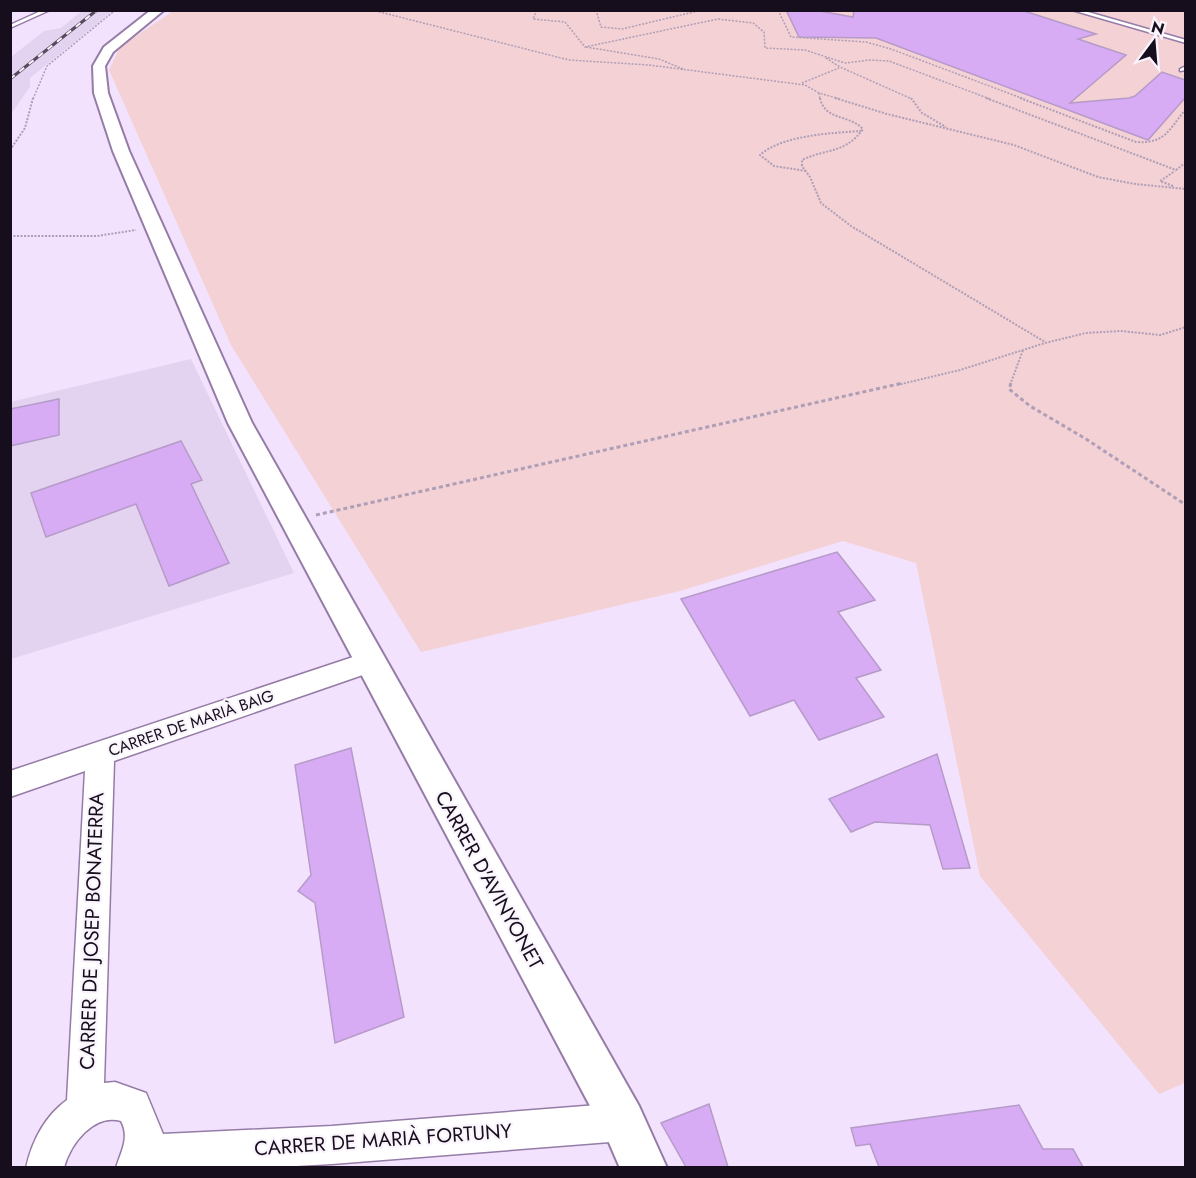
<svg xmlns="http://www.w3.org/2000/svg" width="1196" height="1178" font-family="Jost,sans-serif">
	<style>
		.built { fill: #e4d2f1 }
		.green { fill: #f4d1d4 }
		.building { fill: #d8abf5; stroke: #b59bc7; stroke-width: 1.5 }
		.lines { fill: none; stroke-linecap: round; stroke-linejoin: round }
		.service-casing { stroke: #957ca6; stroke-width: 3 }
		.minor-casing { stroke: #957ca6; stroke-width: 3 }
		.tertiary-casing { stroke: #957ca6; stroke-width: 4 }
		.path-far2 { stroke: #ae9fb7; stroke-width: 1.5; stroke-dasharray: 2 1.5; stroke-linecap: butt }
		.path-far1 { stroke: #ae9fb7; stroke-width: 2; stroke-dasharray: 2 1.5; stroke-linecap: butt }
		.path { stroke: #ae9fb7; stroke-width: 3; stroke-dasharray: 4 3; stroke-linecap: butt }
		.service { fill: #fff; fill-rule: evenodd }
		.minor { fill: #fff; fill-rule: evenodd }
		.tertiary { fill: #fff; fill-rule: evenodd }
		.rail-casing { stroke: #564a5d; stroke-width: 3 }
		.rail { stroke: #faf4fd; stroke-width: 2; stroke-dasharray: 6; stroke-linecap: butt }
		.labels { text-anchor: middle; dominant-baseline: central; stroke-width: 4.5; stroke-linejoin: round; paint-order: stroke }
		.street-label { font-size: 16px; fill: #170e1d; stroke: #faf4fd }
		.near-street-label { font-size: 20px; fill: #170e1d; stroke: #faf4fd }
	</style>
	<rect width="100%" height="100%" fill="#f3e2fe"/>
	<path class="built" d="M83,10l30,1 -83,67v9l-19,27v-57l33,-26 17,-3z
		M191,359l103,214 -283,86 -1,-257z"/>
	<path class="green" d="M173,11h1012v1072l-26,11 -179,-218 -64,-313 -73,-22 -163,50 -259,61 -190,-307 -122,-275 11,-23z"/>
	<path class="building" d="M786,10h28l39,7 1,-7h167l75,24 -18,5 48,16 -56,48 59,-5 6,-2 27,-24 23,8v18l-37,42 -272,-102 -77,-1z
		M59,399v36l-49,11v-37z
		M181,441l21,39 -11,4 38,79 -60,23 -33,-82 -90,33 -15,-44z
		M837,552l38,48 -37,12 43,58 -25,8 28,39 -65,23 -25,-40 -44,16 -69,-117z
		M351,748l53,269 -69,26 -20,-140 -17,-12 13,-16 -16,-110z
		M937,754l33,114 -27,1 -13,-44 -55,-3 -24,10 -22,-33z
		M709,1104l19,63h-42l-25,-44z
		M1019,1105l24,44h30l10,18h-204l-9,-23 -14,2 -5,-18z"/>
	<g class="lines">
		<g class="service-casing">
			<path id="service" d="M43,10h7l-40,18v-3z
				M1081,10l105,30v3l-114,-33z
				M1186,66v4l-6,1v-2z"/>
		</g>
		<g class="minor-casing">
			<path id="minor" d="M371,651l9,4 4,7 -4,7 -266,92 -10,322 11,-1 31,11 17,41 169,-8 291,-23 13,6 6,13 -6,13 -13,6 -291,23 -72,4h-144c5,-17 14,-30 5,-47 -27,-8 -51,23 -57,47h-38c6,-27 19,-52 41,-68l18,-329 -75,26v-26z"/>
		</g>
		<g class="tertiary-casing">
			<path id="tertiary" d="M151,10h13l-51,42 -8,14 3,27 21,58 123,272 387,683 28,62h-47l-13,-30 -379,-715 -115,-272 -19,-58 -1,-27 11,-19z"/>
		</g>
		<path class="path-far2" d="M372,10l197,50 80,5 156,20 14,8 21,6
			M537,10l-4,9 32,3 20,25 133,-28 35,4 11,9 1,16 40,2 40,13 25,-3 19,1 101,38
			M596,10l5,17 21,2 80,-19
			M778,10l13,27 75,5 25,7 133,50
			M586,47l73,12 24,10
			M826,58l14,9 72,32
			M802,83l37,-15
			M819,93l1,6
			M33,99l14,-33 66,-54"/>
		<path class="path-far1" d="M820,98c5,23 29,16 43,31 -18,25 -36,19 -61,31v6l8,11 11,26 30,23 194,116
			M835,98l52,16 127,31 84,32 37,7 51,5
			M911,98l11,15 24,14
			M986,98l190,72 10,-8
			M1020,98l116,44c30,2 33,-13 50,-33
			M10,150l15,-22 8,-30
			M806,171l-32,-5 -14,-11c22,-20 73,-22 101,-24
			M1173,186l-13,-5 15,-10
			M10,236h87l39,-6
			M897,385l63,-15 85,-27 41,-10 35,-2 39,4 26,-8
			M1010,385l13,-35"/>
		<path class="path" d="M1011,383l-2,6 21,17 56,33 100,66
			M316,515l587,-132"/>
		<use href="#service" class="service"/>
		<use href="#minor" class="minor"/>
		<use href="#tertiary" class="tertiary"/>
		<g class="rail-casing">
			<path id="rail" d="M10,79l87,-69"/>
		</g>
		<use href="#rail" class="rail"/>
	</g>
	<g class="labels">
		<g class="street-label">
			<text transform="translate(191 723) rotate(-19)">CARRER DE MARIÀ BAIG</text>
		</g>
		<g class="near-street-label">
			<text transform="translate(489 880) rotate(61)">CARRER D'AVINYONET</text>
			<text transform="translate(92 931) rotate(-88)">CARRER DE JOSEP BONATERRA</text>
			<text transform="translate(383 1140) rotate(-4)">CARRER DE MARIÀ FORTUNY</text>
		</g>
	</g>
	<rect width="1196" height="1178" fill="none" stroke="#170e1d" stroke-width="24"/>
	<g transform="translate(1154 42) rotate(16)" stroke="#faf4fd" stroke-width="4.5" paint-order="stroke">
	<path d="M0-4.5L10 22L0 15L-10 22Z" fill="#170e1d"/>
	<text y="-9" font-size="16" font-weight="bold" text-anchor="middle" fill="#170e1d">N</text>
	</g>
</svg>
